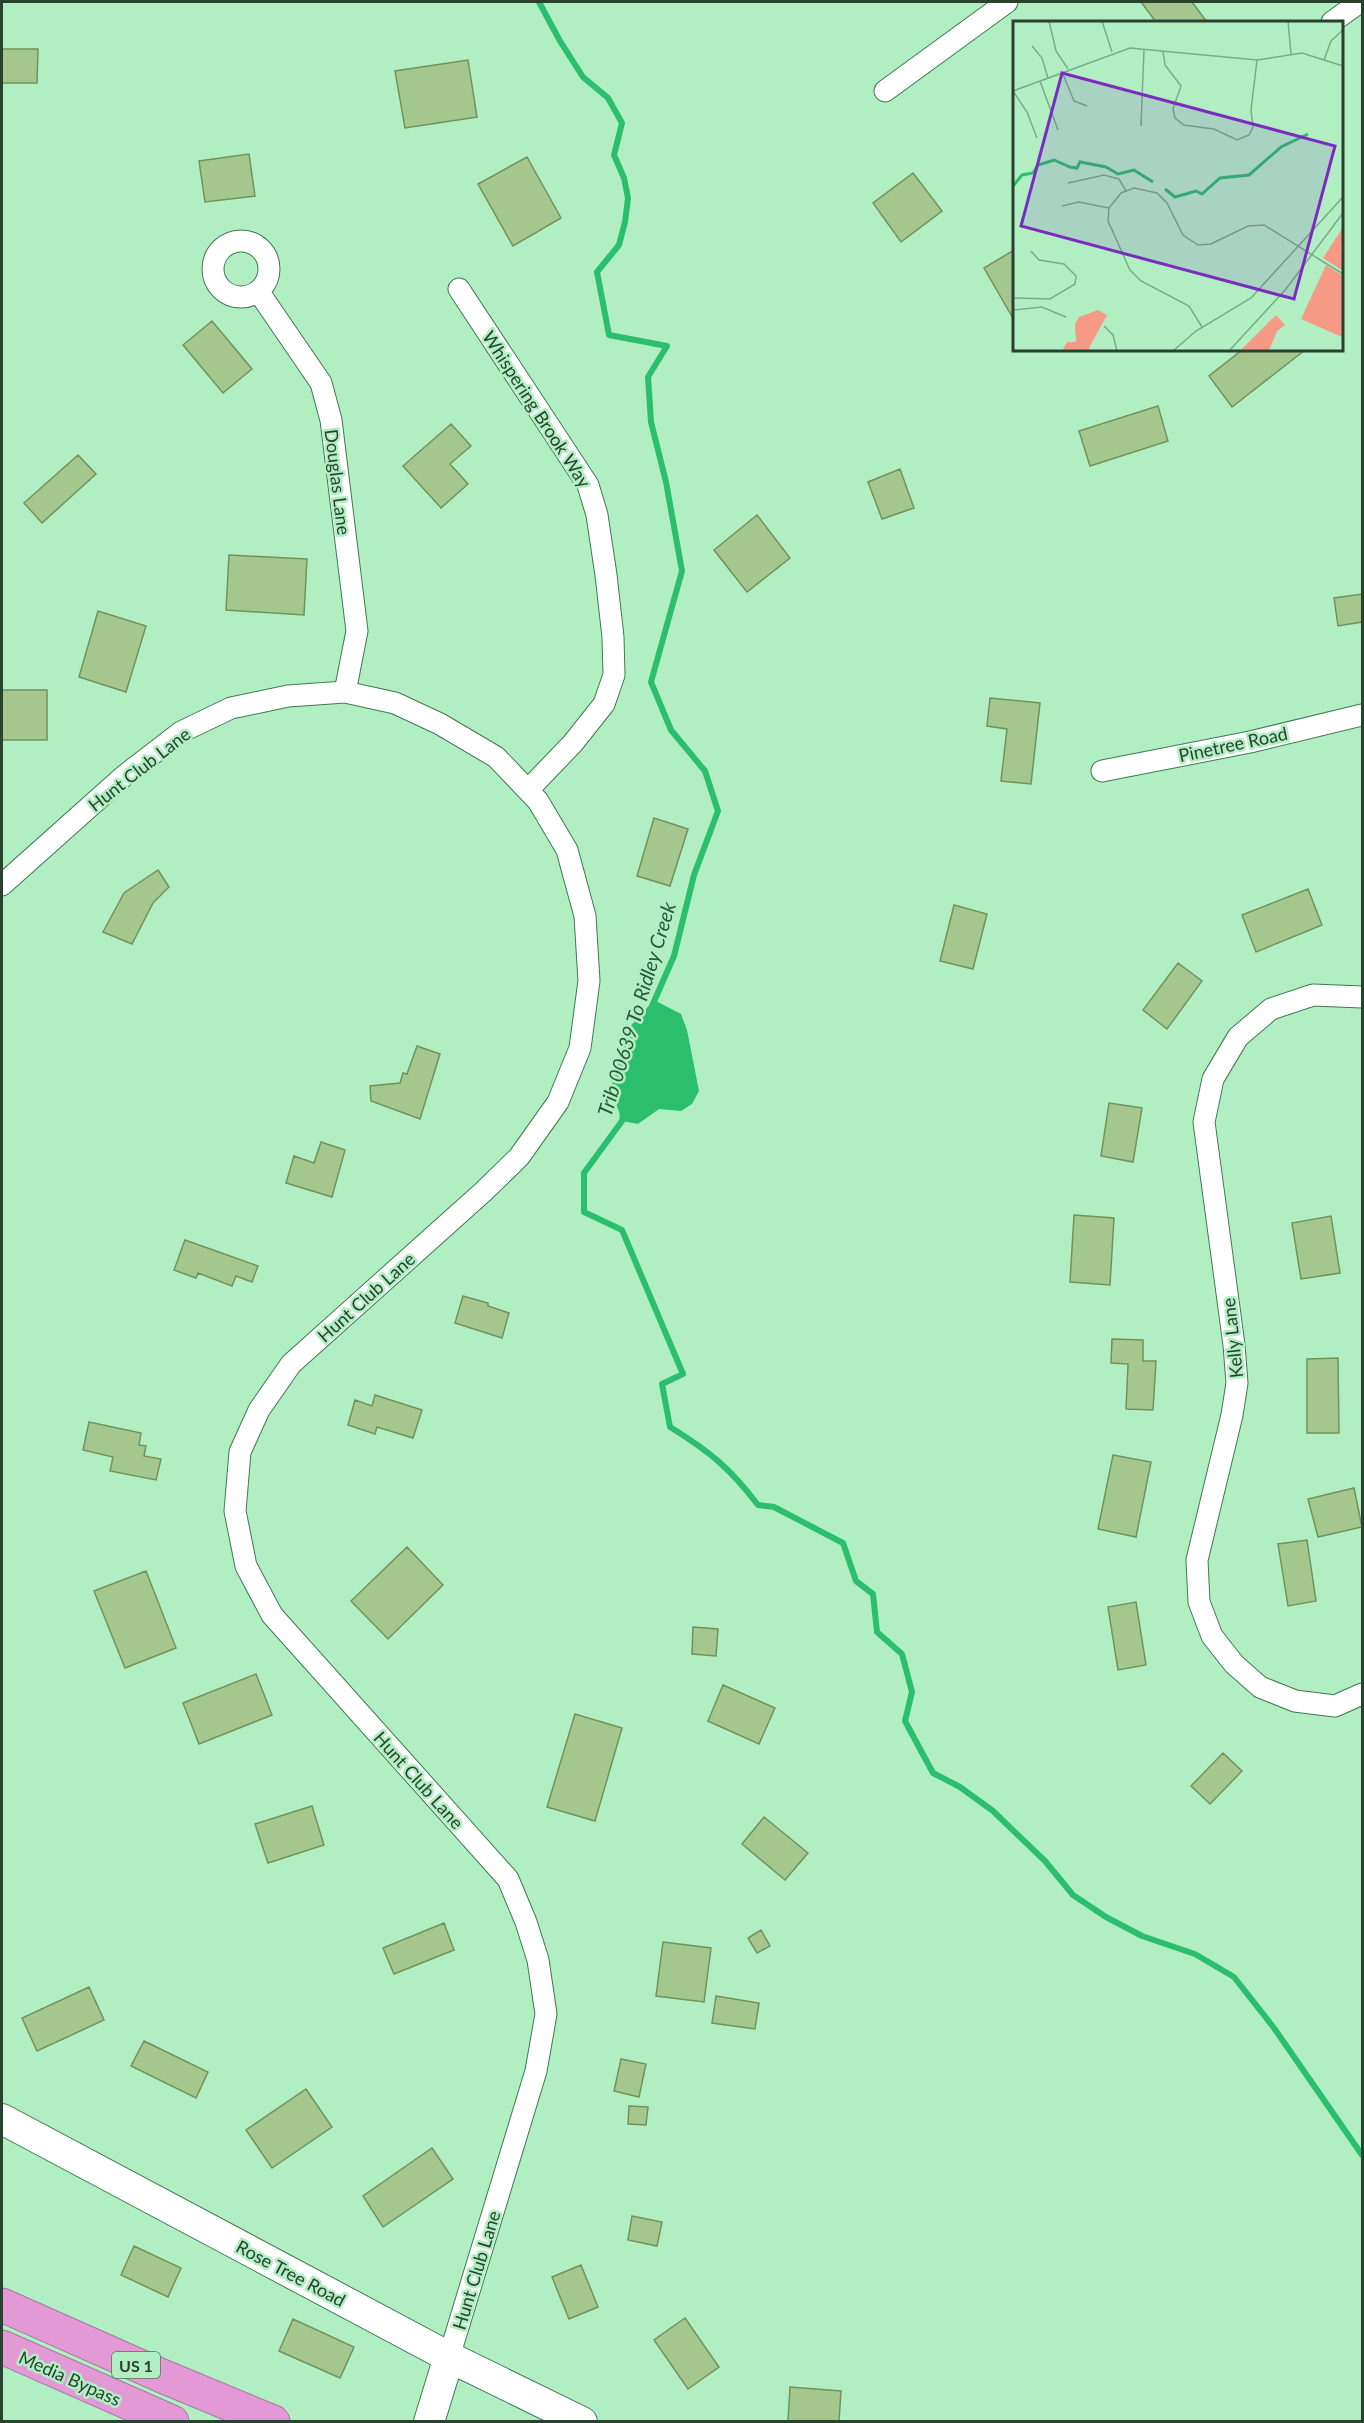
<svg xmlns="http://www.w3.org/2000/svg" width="1364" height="2423" font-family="Lato,sans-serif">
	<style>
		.water { fill: #2bbe6c }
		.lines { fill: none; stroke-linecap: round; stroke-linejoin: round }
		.stream { stroke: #2bbe6c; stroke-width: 6 }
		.building { fill: #a4c78d; stroke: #72925b; stroke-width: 1.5 }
		.street-casing { stroke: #3f7953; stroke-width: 23 }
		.secondary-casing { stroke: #3f7953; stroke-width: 32 }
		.highway-casing { stroke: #a37b9d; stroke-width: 35 }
		.street { stroke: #fff; stroke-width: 21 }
		.secondary { stroke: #fff; stroke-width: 30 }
		.highway { stroke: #e499d7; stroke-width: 33 }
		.labels { text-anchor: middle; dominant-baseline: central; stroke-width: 5; stroke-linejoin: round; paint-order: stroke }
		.shield { fill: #b1efc3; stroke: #52765c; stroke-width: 1.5 }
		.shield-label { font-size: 16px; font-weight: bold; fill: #294230 }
		.street-label { font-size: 18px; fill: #294230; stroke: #b1efc3 }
		.water-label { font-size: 20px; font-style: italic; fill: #255938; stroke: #b1efc3 }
		.inset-river { fill: none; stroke: #2bbe6c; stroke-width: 3 }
		.inset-road { fill: none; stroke: #7baa88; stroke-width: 1.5 }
		.view { fill: #7b2cbf; fill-opacity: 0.15; stroke: #7b2cbf; stroke-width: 3 }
		.inset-edge { fill: none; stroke: #294230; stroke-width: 3 }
	</style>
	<rect width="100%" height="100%" fill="#b1efc3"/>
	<path class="water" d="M654,1000l27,14 6,16 12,61 -7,13 -11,7 -22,-2 -21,15 -16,-3 -11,-33 16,-58z"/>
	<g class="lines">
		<path class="stream" d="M539,2l21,39 23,36 25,21 14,25 -8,32 10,23 4,20 -3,24 -6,23 -22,27 12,63 58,11 -19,31 3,45 15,60 16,89 -31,111 20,48 34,41 13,40 -24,64 -20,81 -22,50
			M623,1114l-1,7 -38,52v39l38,18 61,144 -21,10 8,43c39,24 60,41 88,78l16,2 69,36 13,38 17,13 4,38 25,22 10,38 -7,29 28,52 27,14 33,24 52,50 28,34 33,22 36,19 53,18 39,23 40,51 88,127"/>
	</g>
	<path class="building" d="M1141,2h51l15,20h-51z
		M2,49h36l-1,34h-35z
		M468,60l9,57 -72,11 -10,-57z
		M249,154l6,42 -50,6 -6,-41z
		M527,157l34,61 -48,28 -35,-62z
		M913,173l29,38 -41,31 -28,-39z
		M1014,250v70l-30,-52z
		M212,321l40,48 -29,24 -40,-48z
		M1242,350h63l-73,57 -23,-31z
		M1158,406l10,35 -78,25 -11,-35z
		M451,424l20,22 -21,18 18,20 -27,24 -38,-42z
		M78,455l18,19 -54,49 -18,-20z
		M900,469l14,39 -32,11 -14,-37z
		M757,515l33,43 -43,34 -33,-42z
		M229,555l78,4 -3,56 -78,-5z
		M1362,594v28l-24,4 -4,-28z
		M98,611l48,15 -20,66 -47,-15z
		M2,690h45v50h-45z
		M990,698l50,5 -9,81 -30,-3 6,-52 -20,-3z
		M654,818l34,11 -18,57 -33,-10z
		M158,870l11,17 -16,16 -21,41 -29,-12 21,-39z
		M1308,889l14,36 -66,27 -14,-37z
		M954,905l33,9 -14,55 -33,-8z
		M1178,963l24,18 -35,48 -24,-19z
		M417,1046l23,8 -20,65 -49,-18 -1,-15 30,-3 3,-10 4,1z
		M1109,1103l33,5 -9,54 -32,-6z
		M321,1142l24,8 -13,47 -46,-14 8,-27 20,7z
		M1074,1215l40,3 -4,67 -40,-3z
		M1331,1216l9,57 -39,6 -9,-56z
		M185,1240l73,26 -6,16 -16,-6 -4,10 -34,-13 -2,5 -22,-8z
		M463,1296l25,7v3l21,7 -7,25 -47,-15z
		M1112,1339l31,1v21h13l-3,49 -27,-1 2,-45 -17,-1z
		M1338,1358l1,75h-32v-74z
		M375,1395l47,15 -9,28 -36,-11 -2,7 -27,-9 7,-25 17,6z
		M89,1422l52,11 -2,12 7,1 -2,10 17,3 -5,21 -46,-9 3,-14 -30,-7z
		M1113,1455l38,7 -15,75 -38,-8z
		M1354,1488l8,39 -44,10 -10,-38z
		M1307,1540l9,61 -28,5 -10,-62z
		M407,1547l36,38 -55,54 -37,-38z
		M146,1571l30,77 -51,20 -31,-77z
		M1136,1602l10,63 -28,5 -10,-63z
		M693,1627l25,2 -2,27 -24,-2z
		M256,1674l16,41 -73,29 -16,-41z
		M723,1685l52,23 -16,36 -51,-23z
		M575,1714l47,14 -27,93 -48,-14z
		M1223,1753l19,18 -32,33 -19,-18z
		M312,1806l12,39 -56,18 -13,-39z
		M764,1817l44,36 -23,27 -43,-36z
		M444,1923l10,27 -60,24 -11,-26z
		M761,1930l9,16 -13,7 -9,-15z
		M663,1942l48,6 -7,54 -48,-6z
		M89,1987l15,33 -67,31 -15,-33z
		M716,1996l43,7 -4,26 -43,-6z
		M144,2041l64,31 -12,26 -65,-32z
		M621,2059l25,5 -7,33 -25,-6z
		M306,2089l26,38 -60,41 -26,-38z
		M629,2106l19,1 -2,18 -18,-1z
		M432,2148l21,31 -70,48 -20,-31z
		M632,2216l30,6 -5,24 -29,-6z
		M134,2246l47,22 -13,29 -47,-22z
		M581,2265l17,42 -29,12 -17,-42z
		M685,2318l34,49 -31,22 -34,-49z
		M293,2319l61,28 -14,31 -61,-27z
		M790,2387l51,4 -2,30h-51z"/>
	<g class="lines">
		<g class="street-casing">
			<path id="street" d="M1332,22l28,-20
				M885,91l122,-89
				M213 269a28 28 0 1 1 56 0a28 28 0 1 1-56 0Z
				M459,289l129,196 9,30 9,60 7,62 1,38 -10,29 -31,39 -45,47
				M258,291l63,92 10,37 26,211 -12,61
				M1102,771l148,-29 112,-27
				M2,885l122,-109 57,-44 50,-24 57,-12 57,-4 50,11 45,21 56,33 42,44 29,49 18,66 4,65 -9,67 -22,54 -39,55 -36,35 -192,172 -32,46 -19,42 -5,59 11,55 26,49 236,264 18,43 12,38 8,54 -10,57 -87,286
				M1362,997l-49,-2 -42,14 -33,28 -25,42 -9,43 30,223 3,38 -5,32 -35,145 2,42 13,34 22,28 26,23 35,14 40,5 27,-12"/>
		</g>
		<g class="secondary-casing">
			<path id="secondary" d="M2,2119l447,238 133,65
				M429,2422l20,-65"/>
		</g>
		<g class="highway-casing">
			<path id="highway" d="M2,2305l160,71 111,46
				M2,2347l170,75"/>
		</g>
		<use href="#street" class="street"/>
		<use href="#secondary" class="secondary"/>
		<use href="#highway" class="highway"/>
	</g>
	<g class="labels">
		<rect class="shield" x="112" y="2352" width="48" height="26" rx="4.5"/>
		<g class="shield-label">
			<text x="136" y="2365">US 1</text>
		</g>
		<g class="street-label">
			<text transform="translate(537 409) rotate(57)">Whispering Brook Way</text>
			<text transform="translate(338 482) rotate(83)">Douglas Lane</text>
			<text transform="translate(1233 744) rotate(-12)">Pinetree Road</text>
			<text transform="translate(139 769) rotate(-38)">Hunt Club Lane</text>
			<text transform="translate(366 1297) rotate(-42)">Hunt Club Lane</text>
			<text transform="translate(1232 1338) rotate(-96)">Kelly Lane</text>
			<text transform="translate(419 1780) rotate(48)">Hunt Club Lane</text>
			<text transform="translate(476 2270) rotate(-73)">Hunt Club Lane</text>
			<text transform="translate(291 2273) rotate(28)">Rose Tree Road</text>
			<text transform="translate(70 2378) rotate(24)">Media Bypass</text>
		</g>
		<g class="water-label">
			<text transform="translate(636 1009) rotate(-73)">Trib 00639 To Ridley Creek</text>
		</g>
	</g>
	<g transform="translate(1013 21)">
		<rect width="330" height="330" fill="#b1efc3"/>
		<path d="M329,208l1,1v41l-20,-13zM313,244l17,11 -1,61 -41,-18zM85,289l9,5 -18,33 2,3h-29l5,-9h9l-1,-18 4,-7zM263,294l9,10 -8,6 -8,20h-29z" fill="#f69985"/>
		<path class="inset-river" d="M0,165l9,-11 11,-2 5,-8 16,-5 16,7 7,1 3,-6 26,5 12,7 16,-4 19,12M152,168l10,8 21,-6 6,3 18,-16 29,-3 32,-28 27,-13"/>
		<path class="inset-road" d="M36,0l7,30 12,18M89,0l10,31M275,0l3,33M19,25l10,12 6,20M150,30l2,14 16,21 -8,23 2,9 9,7 30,4 23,11 12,-5 4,-8 -2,-17 6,-50M311,39l7,-19 12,-11M49,51l12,29 13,5M27,60l18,49M0,70l117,-43 127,12 45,-7 41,13M0,70l14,21 10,26M128,105l3,-77M55,162l36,-8 15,4 7,12M49,185l17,-4 30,6M0,277l37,1 25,-15 1,-8 -12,-12 -25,-4 -8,-9M0,289l29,-3 24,10M91,305l9,9 4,16M189,306l-13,-21 -48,-25 -11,-11 -22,-49 1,-13 12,-15 13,-5 23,5 10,10 16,32 15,10 13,-1 37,-18 16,-1 79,49M160,330l23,-20 55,-33 92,-101M216,330l57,-62 57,-76"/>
		<path class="view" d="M49,52l273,73 -41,153 -273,-73z"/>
		<rect width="330" height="330" class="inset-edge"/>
	</g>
	<rect width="1364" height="2423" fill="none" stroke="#294230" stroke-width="6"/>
</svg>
